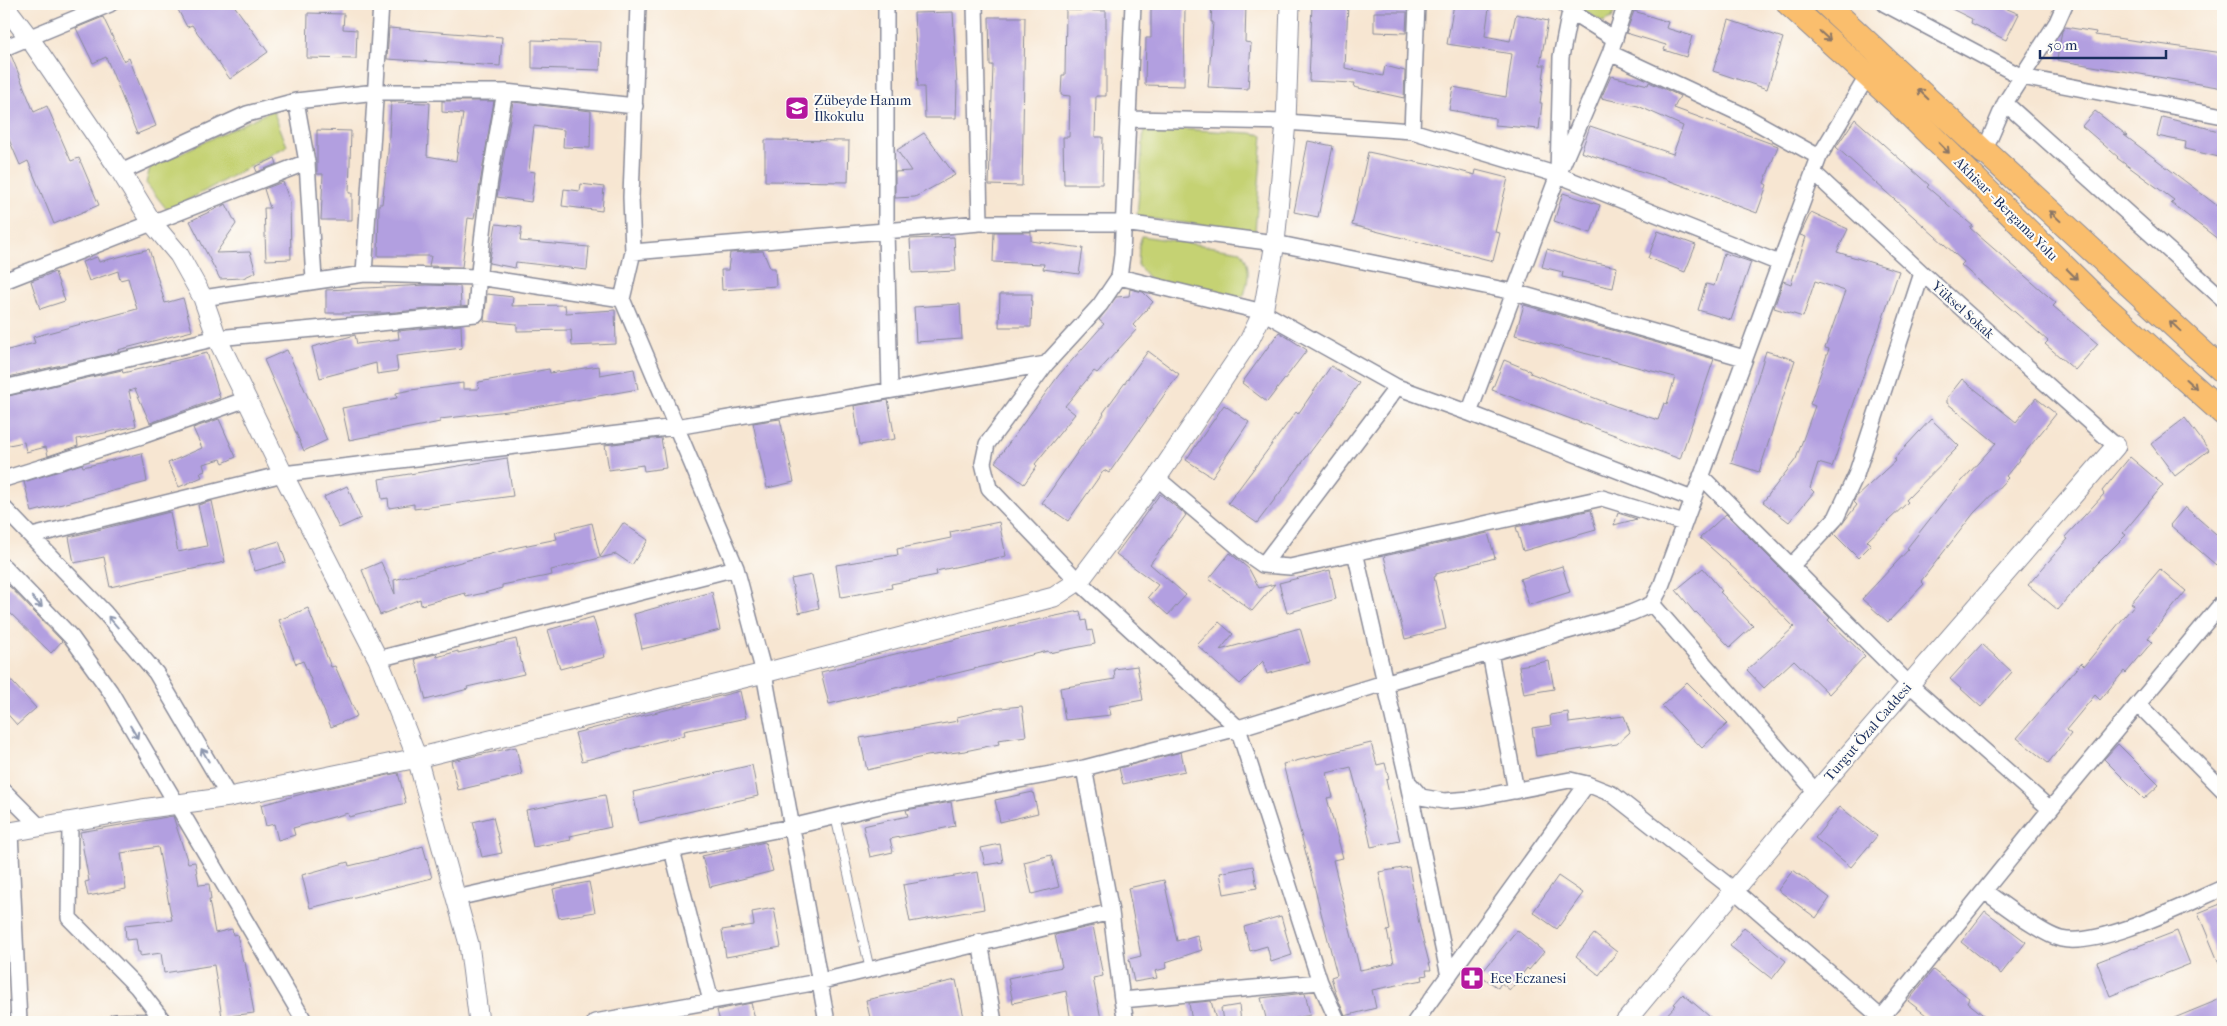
<svg xmlns="http://www.w3.org/2000/svg" width="2227" height="1026" font-family="'IM FELL French Canon',serif">
	<style>
		.green { fill: #c5d273; stroke: #708068 }
		.building { fill: #b29fe0 }
		.lines { fill: none; stroke-linecap: round; stroke-linejoin: round }
		.service-casing { stroke: #898a98; stroke-width: 10 }
		.minor-casing { stroke: #898a98; stroke-width: 18 }
		.tertiary-casing { stroke: #898a98; stroke-width: 21 }
		.primary-casing { stroke: #898a98; stroke-width: 26 }
		.service { stroke: #fff; stroke-width: 8 }
		.minor { stroke: #fff; stroke-width: 15 }
		.tertiary { stroke: #fff; stroke-width: 19 }
		.primary { stroke: #fabe6d; stroke-width: 24 }
		.oneway { stroke: #8a7666 }
		.oneway2 { stroke: #8d97ae }
		.labels { text-anchor: middle; dominant-baseline: central; stroke-width: 4; stroke-linejoin: round; paint-order: stroke }
		.poi-label { font-size: 14px; fill: #1b2f5e; stroke: #fdfcf7; text-anchor: start }
		.street-label { font-size: 14px; fill: #1b2f5e; stroke: #fdfcf7 }
	</style>
	<rect width="100%" height="100%" fill="#fdfcf7"/>
	<filter id="ink" filterUnits="userSpaceOnUse"><feTurbulence type="fractalNoise" baseFrequency=".02" numOctaves="2"/><feDisplacementMap in="SourceGraphic" scale="10" xChannelSelector="R" yChannelSelector="G"/><feConvolveMatrix kernelMatrix="1 2 1 2 8 2 1 2 1" color-interpolation-filters="sRGB"/></filter>
	<filter id="wash" filterUnits="userSpaceOnUse"><feTurbulence type="fractalNoise" baseFrequency=".0096" numOctaves="4" result="noise"/><feDisplacementMap in="SourceGraphic" scale="20" xChannelSelector="R" yChannelSelector="G"/><feGaussianBlur stdDeviation="1.12" result="paint"/><feColorMatrix in="noise" values="0 0 0 0 0 0 0 0 0 0 0 0 0 0 0 0 0 1.4 0 .05"/><feComposite in="paint" operator="in"/></filter>
	<g filter="url(#wash)">
		<rect width="100%" height="100%" fill="#f7e6d2"/>
		<path class="green" d="M1575,4h42l-5,14 -9,4 -21,-12z
			M273,110l14,36 -119,65 -22,-28 4,-16z
			M1144,127l106,6 13,2 -8,97 -118,-15z
			M1142,236l99,15c10,14 8,28 3,44l-13,5 -78,-17 -15,-18 1,-20z"/>
		<g id="blocks">
			<path class="building" d="M175,4h58l35,48 -38,27 -38,-54 -5,2z
				M1151,4h34l-1,82 -39,-1 1,-47h5z
				M1212,4h34l-1,38 6,1 -3,46 -40,-2 5,-65h-2z
				M1312,4h36l-3,64 38,8 2,-10 20,5 -1,27 -50,-11 1,-4 -46,-2z
				M1454,4l35,4 -4,28 25,5 6,-27 32,7 -8,44h5l-5,38h2l-3,26 -44,-4v-7l-46,-8 4,-23 53,10 6,-43 -65,-10z
				M1942,4h54l23,10 -13,26 -35,-17 1,-4z
				M1066,10l40,1v85h-10l-1,41h8l-1,47h-38l-1,-47h6l1,-41 -9,-1 1,-20h3z
				M1634,11l34,11 -2,6 26,8 -6,21 -22,-7 2,-5 -40,-12z
				M953,12l4,74 -1,32h-31l-1,-31h-6l-4,-74z
				M1374,12h33l-1,21 -32,-1z
				M308,13l36,1 -1,15 14,1 -1,29 -49,-1z
				M103,17l21,44 5,-3 27,68 -19,8 -31,-77 -13,6 -17,-35z
				M989,17h36l-3,169 -33,-1 4,-120h-3z
				M1729,20l54,18 -16,51 -54,-18z
				M2065,27l31,5 -1,3 128,18v35l-166,-28 5,-29z
				M389,28l113,9 -2,29 -113,-7z
				M532,40l69,2 -1,28 -68,-2z
				M11,55l23,57 13,-6 24,55 8,-3 20,47 -45,19 -26,-63 -8,4 -16,-37v-71z
				M1611,76l37,9 1,-3 31,14 -6,12 104,38 -14,37 3,2 -10,28 -92,-34 -84,-27 9,-26 83,28 10,-28 -45,-20 -37,-8z
				M442,101h52l-20,118 -6,-1 -6,49 -33,-1 2,-10h-53l1,-52h3l6,-51 3,-51 39,1 -3,53 29,5 7,-47 -21,-2z
				M513,102l78,9 -1,37 -27,-1 1,-17 -30,-4 -5,45 6,1 -4,30 -34,-5z
				M2095,111l33,25 -4,-1 99,75v33l-52,-40 3,-3 -57,-42 1,-1 -36,-31z
				M2162,117l61,15v26l-38,-9 1,-7 -29,-6z
				M1855,119l74,66 -2,2 46,39 -3,2 86,75 -3,3 45,38 -23,26 -30,-26 3,-3 -87,-76 3,-3 -128,-115z
				M317,130l34,1 -2,62h3v27h-31l2,-46h-6z
				M924,133l31,42 -40,22 -20,1v-26l16,-1 -14,-21z
				M765,140l84,1 -1,41 -83,-1z
				M1308,141l25,5 -15,71 -24,-5z
				M1368,152l62,13v-2l45,12 1,-5 32,8 -13,54 5,1 -7,28 -141,-36z
				M275,158l2,6 -20,8 -2,-5z
				M283,182l7,20 1,57 -25,1 -2,-52h6l-6,-19z
				M581,184l23,3 -2,24 -40,-5 2,-17 16,2z
				M1563,193l37,12 -9,28 -37,-12z
				M226,204l10,20 -20,29 34,-1 6,20 -13,6 -23,1 -30,-58z
				M1811,212l37,17 -11,23 62,19 -67,196 -14,-4 -8,25 4,4 -25,30 -26,-20 33,-43 19,-53 -5,-2 19,-55 -4,-1 20,-57 -30,-10 -12,36 -29,-9 9,-27 8,3 15,-47 -6,-2z
				M496,224l26,3 -2,14 69,6 -2,23 -71,-8 -1,6 -26,-5z
				M1658,231l38,14 -11,27 -37,-14z
				M994,232h37v9l52,7 -4,26 -36,-5 1,-5 -51,-2z
				M954,237l2,34 -44,2 -2,-34z
				M149,249l16,54 18,-5 9,33 -74,19v2l-114,26v-27l31,-8 -2,-6 104,-28 -9,-31 -8,2 -2,-9 -29,10 -7,-19 15,-5 2,5z
				M1547,249l34,11 36,7 -4,21 -51,-11 1,-5 -21,-5z
				M763,251l7,17h5l1,18 -54,4 -1,-20h7l2,-17z
				M1724,253l27,9 -20,58 -33,-10 8,-26 8,2z
				M55,272l10,29 -25,8 -9,-28z
				M427,285l33,1 1,20 -76,7h-59v-23z
				M1130,289l13,3 10,10 -20,23 4,4 -40,44 -3,-2 -29,35 10,8 -40,50 2,2 -13,18 -29,-22 64,-87 45,-51 -5,-4 17,-23 13,-1z
				M487,294l26,3 -1,9 53,-1 1,8 49,-3 1,34 -44,2 -1,-16 -54,1v-7l-33,-3z
				M1000,294h32l-1,33h-32z
				M960,304l2,35 -46,3 -2,-35z
				M1524,305l190,54 -34,100 -188,-69 12,-30 27,11 -1,2 85,33 43,14 6,-17 3,1 8,-27 -160,-42z
				M461,325l1,23 -66,8 2,15 -21,3 -1,-11 -56,15 -8,-31 43,-12 2,9 42,-5 -1,-8z
				M1279,332l28,18 -40,52 -25,-19z
				M287,350l40,90 -23,11 -40,-91z
				M1148,351l31,23 -70,99 -5,-3 -36,51 -26,-18 62,-89 -1,-1z
				M1766,351l29,9 -36,112 -28,-9z
				M207,353l13,45 -70,25 -15,-34 -6,2 7,35 -59,13 1,7 -30,10 -2,-9 -20,5 -2,-10 -20,4v-49l118,-27 1,3z
				M599,366l1,9 34,-6 4,20 -114,20 -84,10v3l-91,18 -7,-32 55,-10 -1,-5 15,-3 52,-7v6h15l1,-7 70,-13 1,4z
				M1331,366l28,17 -30,44 -72,96 -29,-20 68,-91 2,2z
				M1962,379l54,43 20,-24 20,16 -50,62 2,2 -34,35 -53,68 3,3 -36,38 -26,-23 47,-50 -2,-1 38,-48 51,-57 -49,-40v-5z
				M888,400l7,39 -35,6 -6,-39z
				M1224,405l25,17 -37,55 -26,-17z
				M2185,418l24,32 -34,26 -24,-32z
				M219,419l17,38 -13,6 -2,-4 -18,5 2,7 -5,2 2,4 -23,10 -11,-24 34,-15 -9,-20z
				M780,419l14,63 -27,6 -14,-65z
				M1931,419l28,27 -53,54 2,2 -41,39 4,4 -13,13 -24,-24 23,-29 -3,-3 1,-4 41,-38 -2,-1z
				M661,438l5,30 -22,3 -1,-6 -34,5 -4,-25z
				M142,453l5,29 -115,30 -8,-30 58,-18 1,3z
				M2130,457l33,28 -40,48 3,2 -29,29 -39,46 -30,-25 40,-46 -3,-2 39,-43 -2,-3z
				M507,458l6,38 -99,13v-5l-25,4 -1,-10 -6,1 -3,-20z
				M347,486l14,32 -22,10 -15,-31z
				M1160,494l26,21 -36,49 36,31 -18,20 -20,-18 10,-12 -42,-31z
				M212,501l13,61 -115,25 -6,-30 -30,6 -5,-26 101,-25 8,40 29,-6 -9,-41z
				M2185,507l38,33v16l-7,9 -46,-40z
				M1591,510l5,20 -73,21 -7,-24z
				M1618,513l19,6 -23,6z
				M1726,514l104,104 -2,2 37,36 -36,38 -35,-34 -30,28 -17,-18 47,-43 -36,-37 -58,-52z
				M999,522l7,34 -70,15 1,4 -46,9 1,4 -51,9 -5,-32 62,-10 -1,-6 54,-11 -1,-6z
				M592,523l8,34 23,-34 25,17 -16,25 -16,-11 -65,16 1,5 -50,10v3l-18,5 -18,4 -1,-4 -44,12 -1,-6 -40,16 -18,-45 19,-8 14,32 -1,-14 115,-31 48,-10 -2,-7z
				M1488,533l7,25 -59,16v2l-2,1 12,52 -41,10 -21,-83z
				M279,541l7,21 -31,9 -6,-21z
				M1230,553l19,16 10,19 16,-4 -23,27 -43,-32z
				M1562,566l8,26 -41,13 -9,-26z
				M1703,568l19,23 -2,1 33,34 -23,21 -34,-35 -1,1 -19,-23z
				M2160,569l26,22 -38,47 4,4 -26,31 -2,-2 -24,29 -5,-5 -29,35 5,4 -23,29 -31,-25 64,-75 3,3 50,-61 -3,-2z
				M1330,570l6,29 -49,14 -8,-30z
				M812,575l7,33 -20,5 -8,-34z
				M9,586l53,55 -11,12 -47,-46v-16z
				M712,592l8,38 -78,19 -8,-35z
				M308,608l23,59 4,-1 22,50 -26,11 -28,-66 -7,3 -17,-44z
				M1080,611l2,10 4,-1 2,11 4,-1 3,14 -46,9 -1,-2 -219,53 -8,-32 206,-50z
				M593,617l12,40 -45,12 -12,-39z
				M1219,622l14,12 -13,16 80,-22 10,34 -43,12 -4,-13 -23,23 -43,-39z
				M516,639l8,35 -57,13 1,2 -42,11 -11,-41 21,-5 1,3 21,-6v2z
				M1982,644l30,28 -31,35 -31,-28z
				M1549,661l5,28 -30,5 -5,-28z
				M1137,666l6,34 -34,6 2,9 -46,5 -5,-32 55,-9 -1,-10z
				M4,673l32,35 -19,17 -13,-15z
				M1687,682l41,41 -26,25 -40,-42z
				M740,691l6,27 -62,13 1,4 -103,26 -7,-28z
				M1022,706l4,30 -28,4 1,4 -34,7 -38,5 -60,14 -7,-32 98,-17 -1,-4 34,-8z
				M1568,712l1,11 55,-7 6,16 -13,12 -81,12 -4,-28 19,-3 -1,-10z
				M1371,743l6,22 8,-2 4,16 -3,1 14,61 -29,6 -4,-19 -16,-61 -24,6 6,24 -6,1 16,60 -10,2 27,110 34,-7 -7,-32 3,-1 -11,-58 30,-5 10,57 12,46h-5l1,5 -5,1 1,4 -51,10 4,18 -31,8 -9,-22 -5,-17 6,-2 -54,-211z
				M2118,744l41,41 -15,14 -40,-40z
				M516,747l6,28 -64,15 -7,-29z
				M1181,752l4,19 -62,13 -4,-16z
				M752,765l6,31 -119,27 -6,-31z
				M398,773l8,30 -57,14 -1,-4 -55,15 2,7 -17,5 -4,-16 -8,2 -5,-21 52,-14z
				M1033,792l5,21 -38,9 -5,-22z
				M605,795l6,32 -41,9 1,4 -38,7 -7,-37z
				M951,802l4,24 -65,13 3,13 -23,5 -7,-31 45,-10 -2,-6z
				M1840,807l37,29 -26,31 -36,-29z
				M173,816l15,47 7,-1 4,23 10,-1 2,16h-2l6,33 17,-4 1,6 4,-1 6,28h2l9,51 -32,4 -8,-52 -50,8 -3,-20 -21,3v-4h-2l-2,-13 -10,1 -1,-15 47,-5 -14,-73 -37,6 5,36 -38,7 -3,-14 4,-1 -9,-49z
				M493,817l9,36 -20,4 -9,-35z
				M765,842l8,29 -63,16 -8,-31z
				M1000,844l3,18 -18,3 -4,-17z
				M423,846l9,32 -122,30 -8,-33 46,-13 1,4 46,-11z
				M1051,855l8,32 -27,7 -8,-32z
				M1253,866l4,22 -33,6 -4,-21z
				M1793,870l37,28 -14,20 -38,-28z
				M978,872l6,37 -74,13 -7,-37z
				M1558,876l25,17 -26,36 -24,-17z
				M1164,880l13,61 20,-6 5,15 -36,12 1,6 -12,3 2,7 -23,4 -5,-23 12,-3 -13,-68z
				M589,882l6,30 -36,6 -6,-29z
				M2223,903v70l-25,-60z
				M774,908l7,39 -55,10 -4,-27 32,-5 -2,-13z
				M1985,911l41,31 -25,32 -40,-32z
				M1281,916l11,39 -21,7 -4,-16 -17,5 -6,-24z
				M1093,926l10,50 -10,2 8,41 -30,3 -5,-31 -53,12 -5,-25 54,-11 -7,-32z
				M1744,927l42,34 -14,18 -42,-33z
				M1517,930l27,22 -15,18 -2,-2 -17,22 -9,-7 -3,5 -18,-13z
				M2177,931l13,33 -80,32 -13,-34z
				M1594,934l23,18 -18,23 -23,-19z
				M1933,970l36,28 -2,4 25,20h-57l-27,-21z
				M956,980l9,42h-94l-5,-22z
				M1305,993l5,22 -31,7h-12l-6,-24z
				M1683,994l33,28h-56l16,-17 -2,-1z
				M2223,998v24h-56v-1z
				M1211,1001l5,19 -24,2 -3,-19z
				M751,1003l5,19h-36l-3,-12z
				M1239,1005l2,17h-18l-2,-14z"/>
		</g>
	</g>
	<g filter="url(#ink)">
		<use href="#blocks" fill-opacity="0" stroke="#898a98" stroke-width="1"/>
		<g class="lines">
			<g class="service-casing">
				<path id="service" d="M835,816l35,154"/>
			</g>
			<g class="minor-casing">
				<path id="minor" d="M638,4l-7,193 2,55 -11,47 114,269 28,105 63,349
					M886,4v226l4,160
					M975,4l5,219
					M1133,4l-11,251 -3,22 -19,28 -54,59 -59,80 -4,19 6,25 89,93 160,147 82,254 18,40
					M1885,4l137,73 201,39
					M1565,5l5,6 45,28
					M4,48l106,-44
					M1610,53l133,62 76,42
					M296,101l11,61 7,118
					M2005,103l218,196
					M1128,119l158,3 126,9 146,44 3,-118 9,-46
					M1412,131l5,-127
					M1984,152l21,-49 52,-81 8,-18
					M121,172l126,-58 49,-13 80,-9h129l130,14
					M1813,172l109,101 194,173
					M1558,175l221,88
					M633,252l347,-29h143l152,20 239,49 230,66
					M364,274l17,-270
					M1119,277l144,35 134,75 72,26 223,86
					M4,281l303,-119
					M203,298l161,-24 114,3 144,22
					M4,388l213,-50 259,-24c4,-75 15,-149 29,-222
					M1469,413l89,-238 52,-122 16,-49
					M1701,476l208,208 141,125
					M1157,478l86,73 20,14 27,2 312,-69 82,25
					M4,479l138,-43 105,-37
					M4,508l101,105 51,60 73,124
					M32,536l251,-62 393,-47 370,-63
					M1355,552l53,230 13,15 23,4 27,-2 99,-19 17,4 25,10 122,96 152,132
					M1263,565l134,-178
					M1792,565l44,-47 20,-43 66,-202
					M4,567l68,71 38,53 195,331
					M1652,604l164,188
					M1490,653l26,138
					M378,659l358,-91
					M2138,704l85,86
					M1084,768l27,144 11,88 4,22
					M1408,784l41,192
					M4,791l35,35
					M70,821l-1,97 68,69 27,35
					M10,832l9,190
					M672,850l39,151
					M1984,891c18,12 58,44 77,48 39,9 125,-35 162,-51
					M456,898l216,-48 119,-23 97,-23 196,-36 154,-40 146,-45 247,-70 21,-9 8,-15 159,-432 49,-82
					M980,942l14,80
					M1122,1000l198,-18
					M115,1022l48,-1
					M595,1022l223,-40 293,-70
					M1415,1022l172,-238
					M1878,1022l165,-204 180,-216"/>
			</g>
			<g class="tertiary-casing">
				<path id="tertiary" d="M4,5l26,34 91,133 32,52 26,31 24,43 14,40 66,136 95,185 39,99 39,140 13,46 10,78
					M4,833l138,-24 87,-12 188,-39 347,-85 290,-76 26,-17 77,-102 92,-137 14,-29 12,-69 11,-121 4,-118
					M1625,1022l191,-230 300,-346"/>
			</g>
			<g class="primary-casing">
				<path id="primary" d="M1789,4l113,103 204,201 117,105
					M1826,4l158,148 4,2 235,217"/>
			</g>
			<use href="#service" class="service"/>
			<use href="#minor" class="minor"/>
			<use href="#tertiary" class="tertiary"/>
			<use href="#primary" class="primary"/>
		</g>
		<defs><path id="oneway-shaft" d="M-6 0H5M1.5-3L5.5 0L1.5 3" fill="none" stroke-width="1.6" stroke-linecap="round" stroke-linejoin="round" transform="scale(1.25)"/></defs>
		<g class="oneway">
			<use href="#oneway-shaft" transform="translate(1825 36) rotate(42)"/>
			<use href="#oneway-shaft" transform="translate(1923 94) rotate(-136)"/>
			<use href="#oneway-shaft" transform="translate(1944 148) rotate(45)"/>
			<use href="#oneway-shaft" transform="translate(2055 216) rotate(-137)"/>
			<use href="#oneway-shaft" transform="translate(2072 274) rotate(45)"/>
			<use href="#oneway-shaft" transform="translate(2175 326) rotate(-137)"/>
			<use href="#oneway-shaft" transform="translate(2191 384) rotate(42)"/>
		</g>
		<g class="oneway2">
			<use href="#oneway-shaft" transform="translate(37 602) rotate(46)"/>
			<use href="#oneway-shaft" transform="translate(113 622) rotate(-131)"/>
			<use href="#oneway-shaft" transform="translate(134 732) rotate(59)"/>
			<use href="#oneway-shaft" transform="translate(205 755) rotate(-120)"/>
		</g>
	</g>
	<defs>
		<g id="school-square" transform="scale(1.25)"><rect x="-9" y="-9" width="18" height="18" rx="4" fill="#b5179e" stroke="#fdfcf7"/><path d="M0-5L7-2L0 1L-7-2ZM-4 1L0 2.5L4 1V4Q0 6-4 4Z" fill="#fff"/></g>
		<g id="pharmacy-square" transform="scale(1.25)"><rect x="-9" y="-9" width="18" height="18" rx="4" fill="#b5179e" stroke="#fdfcf7"/><path d="M-2-6h4v4h4v4h-4v4h-4v-4h-4v-4h4Z" fill="#fff"/></g>
	</defs>
	<g fill-rule="evenodd">
		<use href="#school-square" x="797" y="108"/>
		<use href="#pharmacy-square" x="1472" y="978"/>
	</g>
	<g class="labels">
		<g class="poi-label">
			<text x="814" y="100">Zübeyde Hanım<tspan x="814" dy="16">İlkokulu</tspan></text>
			<text x="1490" y="978">Ece Eczanesi</text>
		</g>
		<g class="street-label">
			<text transform="translate(2006 209) rotate(45)">Akhisar - Bergama Yolu</text>
			<text transform="translate(1963 310) rotate(42)">Yüksel Sokak</text>
			<text transform="translate(1868 732) rotate(-49)">Turgut Özal Caddesi</text>
		</g>
	</g>
	<rect width="2227" height="1026" fill="none" stroke="#fdfcf7" stroke-width="20"/>
	<path d="M2040 50v8h126v-8" fill="none" stroke="#1b2f5e" stroke-width="2.5"/>
	<text x="2047" y="50" font-size="15" fill="#1b2f5e" stroke="#fdfcf7" stroke-width="4" paint-order="stroke">50 m</text>
</svg>
